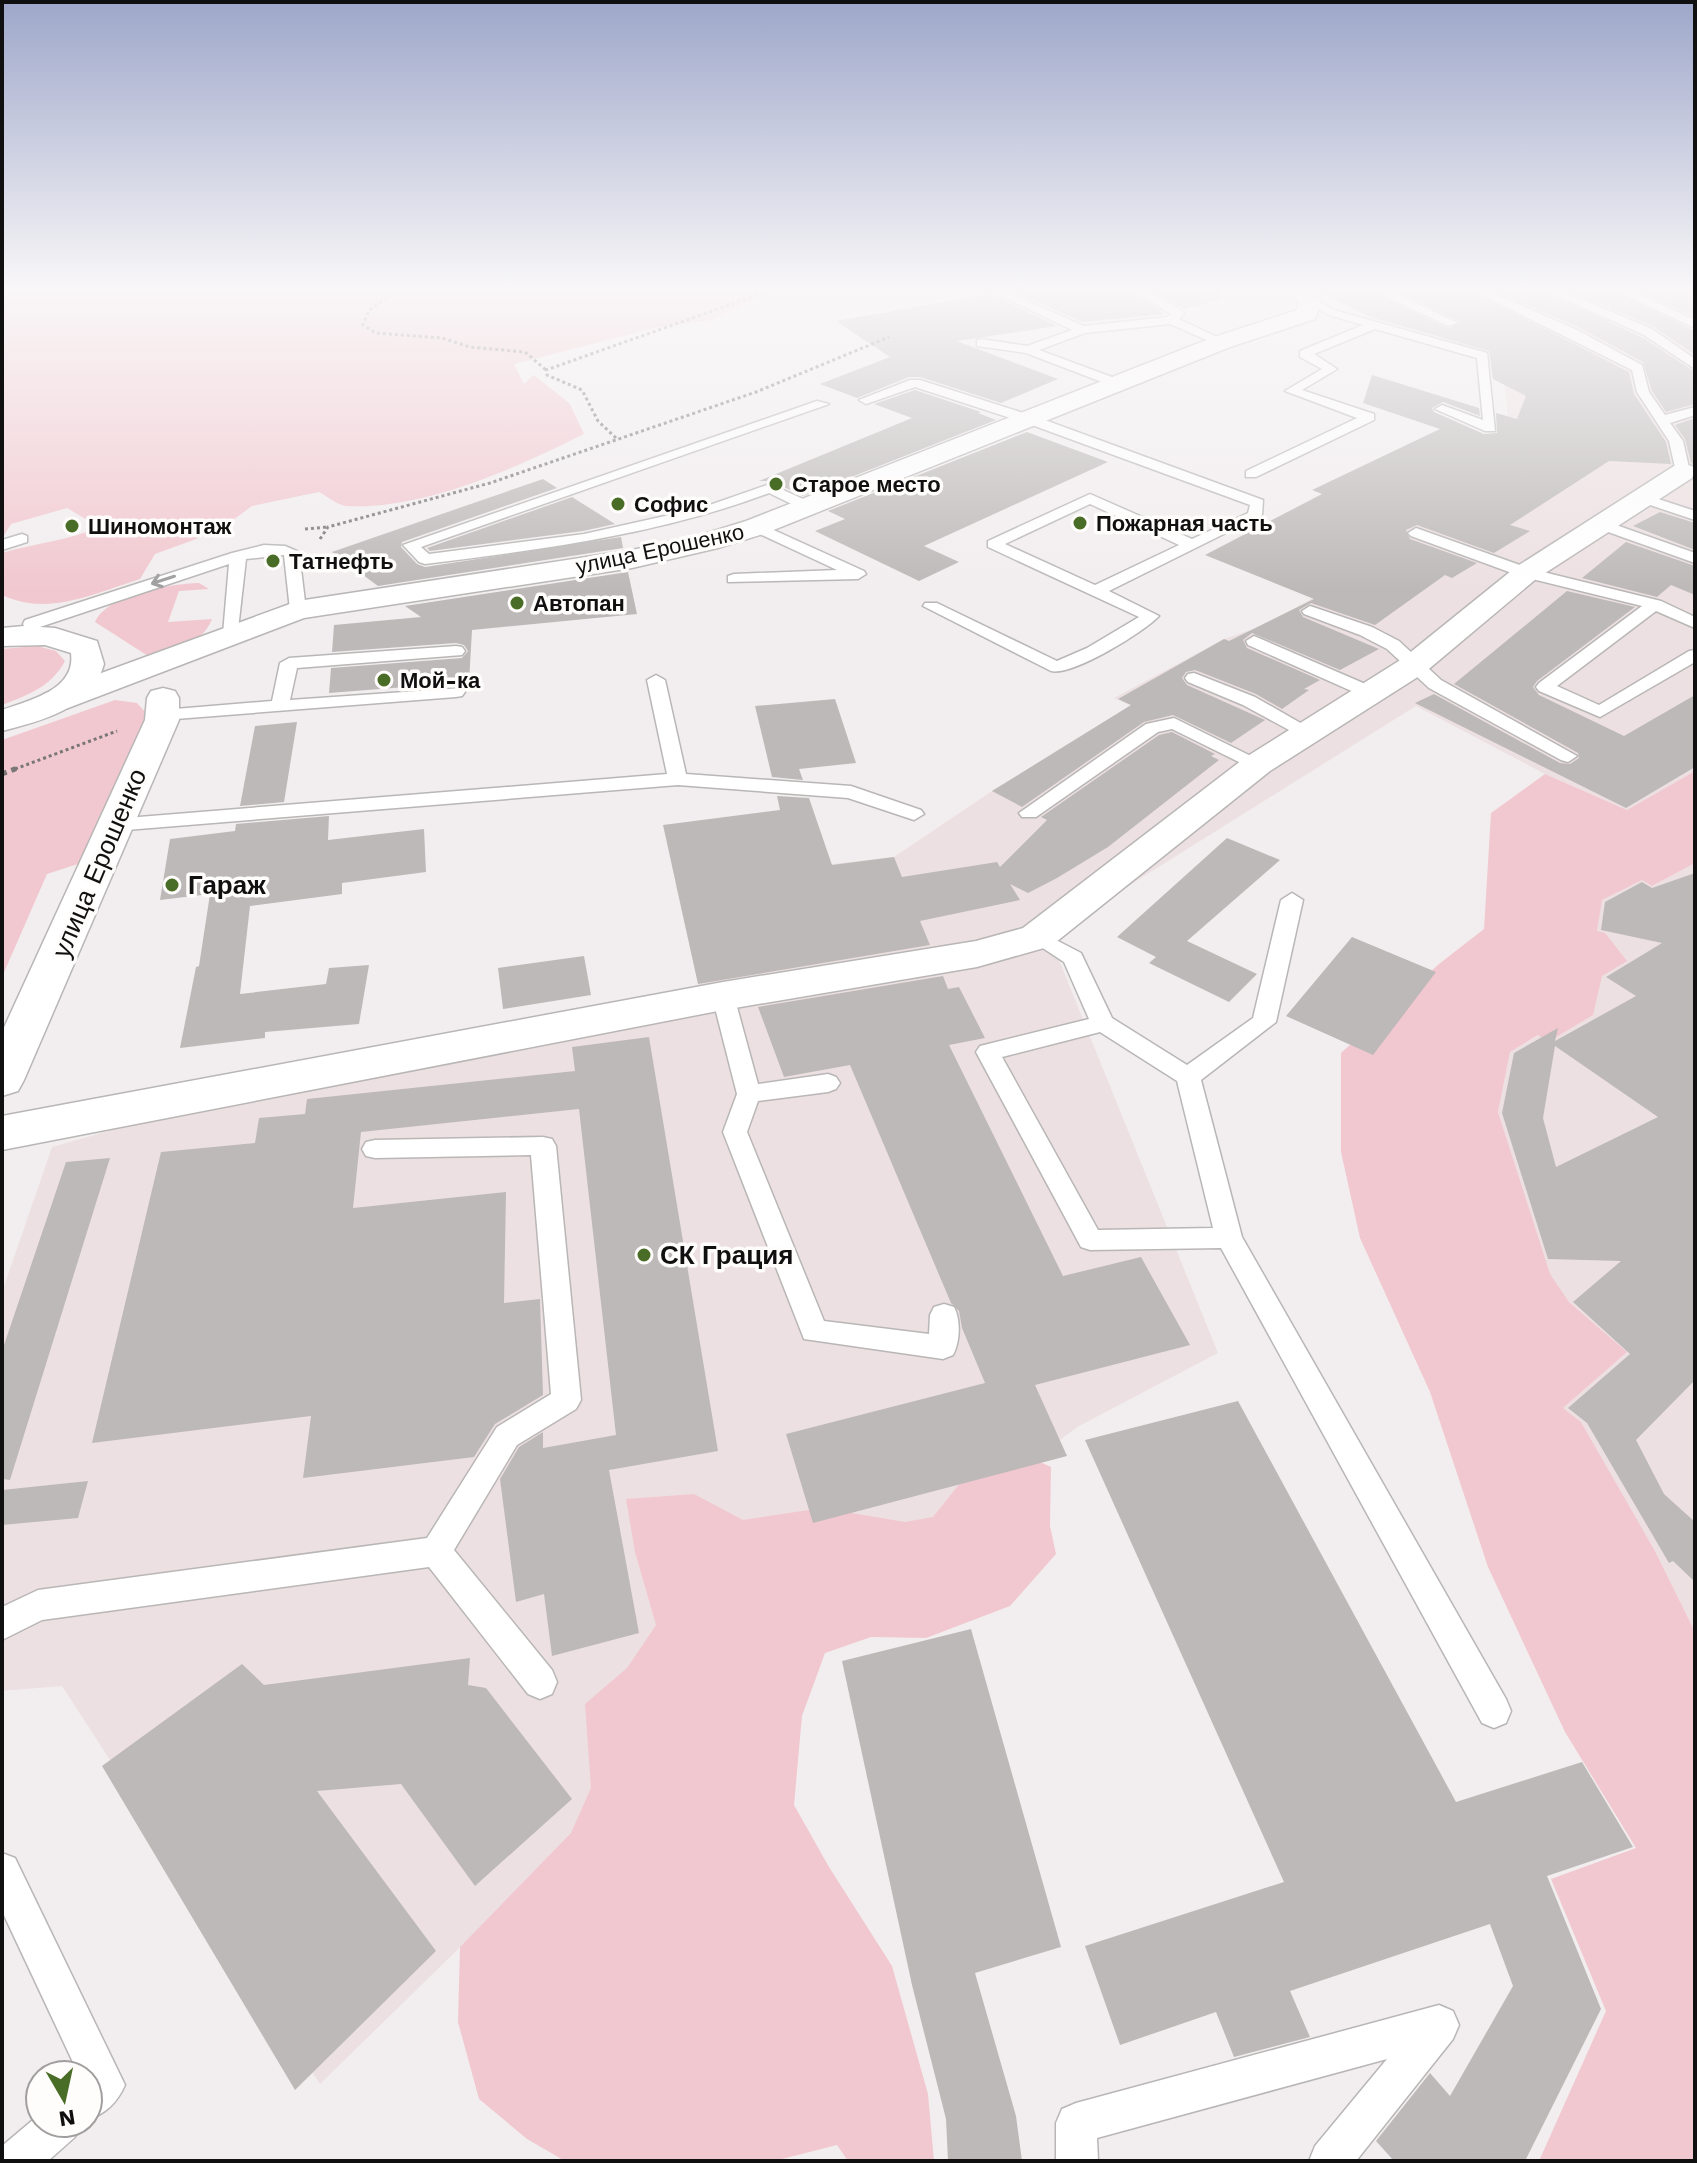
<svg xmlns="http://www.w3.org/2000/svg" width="1697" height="2163" font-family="'Work Sans',sans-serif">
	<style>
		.built { fill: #ede0e2 }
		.green { fill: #f1c8cf }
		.building { fill: #bdb9b9; fill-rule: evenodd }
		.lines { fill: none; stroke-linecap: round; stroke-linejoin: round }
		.lane-casing { stroke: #b9b6b6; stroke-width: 3 }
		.street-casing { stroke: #b9b6b6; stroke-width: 3 }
		.secondary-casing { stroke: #b9b6b6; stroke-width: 3 }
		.path-far1 { stroke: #787676; stroke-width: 3; stroke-dasharray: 3 3; stroke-linecap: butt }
		.path { stroke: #787676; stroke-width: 5; stroke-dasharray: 5 5; stroke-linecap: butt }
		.lane { fill: #fff; fill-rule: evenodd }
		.street { fill: #fff; fill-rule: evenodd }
		.secondary { fill: #fff; fill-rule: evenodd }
		.oneway { stroke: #a09f9f }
		.poi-dot { fill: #496d26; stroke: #fffcfc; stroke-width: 3 }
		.labels { text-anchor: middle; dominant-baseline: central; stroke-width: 7; stroke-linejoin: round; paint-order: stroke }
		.far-poi-label { font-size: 22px; font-weight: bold; fill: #111010; stroke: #fffcfc; text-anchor: start }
		.far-street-label { font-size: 22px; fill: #111010; stroke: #fffcfc }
		.street-label { font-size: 26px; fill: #111010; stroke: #fffcfc }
		.poi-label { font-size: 26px; font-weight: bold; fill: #111010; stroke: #fffcfc; text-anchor: start }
	</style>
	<rect width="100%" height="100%" fill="#f2eeef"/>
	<path class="built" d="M1375,288h320v483l-68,39 -82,-36 -129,-68 -382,239 23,10 161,398 -139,73 -336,245 -423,413 -258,-398 -60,5v-399l50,-145 170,-48 477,-111 -24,-106 219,-25 98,-66 139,-85 -17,-8 110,-59 32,-11 52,-27 202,-160 -8,-81 -39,-13 -18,-16 -6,-13z
		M1695,863v769l-40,-81 -74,-129 -18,-14 64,-56 -58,-50 -20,-28 -51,-162 12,-60 29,-17 58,-104 4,-31 41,-20 10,6z"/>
	<path class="green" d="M2,288h779l-68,32 -54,7 -145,37 10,20 10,-9 36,29 14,30c-68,34 -160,76 -238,72 -9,-1 -19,-10 -27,-14l-67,14 -34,25 -63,23 -15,25c-45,14 -92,38 -138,16v-42c33,-10 66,-12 97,-26l-32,-19 -56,16 -9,15z
		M199,583l10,6 -30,2 -11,31 44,-3c-10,26 -39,32 -64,37l-53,-34c13,-28 75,-38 104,-39z
		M37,646l19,5 9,10c-14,26 -37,34 -63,44v-56z
		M115,700l22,3 9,10 -5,20 -60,130 -34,11 -45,103v-237z
		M1695,771v92l-43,23 -10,-6 -40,20 -5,31 8,2 22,28 -25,15 -9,39 -45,27 -10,-7 -28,17 -12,60 52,162 19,28 58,50 -64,56 18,14 74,129 40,81v529h-156l67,-150 -55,-132 85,-31 -71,-116 -77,-165 -58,-175 -70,-154 -19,-86v-99l98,-89 45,-35 7,-116 54,-39 82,36z
		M1025,1455l26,12 -1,59 6,28 -46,52 -84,32 -55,-1 -46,16 -23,63 -8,89 35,62 63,99 36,128 6,67h-86l-11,-16 -63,16h-209l-38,-22 -48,-40 -21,-77 2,-75 111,-114 20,-45 -6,-84 42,-36 29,-43 -21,-73 -9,-53 68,-5 49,26 79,-12 83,14 28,-5 44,-55z"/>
	<path class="building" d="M1025,288h100l40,26 -82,8 -71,-31 16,-2z
		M1148,288h72l2,11 -38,10z
		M1312,288h54l83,41 12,-7 -71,-34h75l164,84 5,22 32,48 5,22 -62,-3 -99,64 20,6 -36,22 -77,-28 -11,5 4,9 67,24 -25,15 -7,-3 -70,50 -64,-22 -12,7 4,7 76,32 -39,21 -88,-37 -9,7 4,8 73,32 -16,9 5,1 -27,19 -26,-15 -61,-24 -9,2 -4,6 5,7 78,35 -34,23 -58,-28 -29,7 -122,85 -30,-16 139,-86 -13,-6 106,-60 5,2 85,-42 -109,-44 117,-61 -10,-4 128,-61 -77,-26 9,-28 107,33 1,8 -37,-14 -11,6 2,4 50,22 13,-1 -1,-20 21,6 9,-23 -33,-17 -4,-28 -119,-34z
		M1489,288h48l106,50 52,34v32l-29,8 -14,-21 -9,-29 -65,-35z
		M1562,288h45l88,43v24l-42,-29z
		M1632,288h39l24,10v19z
		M990,294l67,32 -100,15 101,38 -57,24 -81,-26h-11l-52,21 -37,-14 70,-27 -54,-36z
		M915,390l66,22 -3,1 18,7 -193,76 -32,-15h-12l153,-63 -38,-14z
		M1695,418v47l-4,-2 -6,-24 -10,-14z
		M1027,432l81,30 -184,84 35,16 -40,19 -104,-50 30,-12 -17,-8z
		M543,479l14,9 -155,54 -1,5 16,17 8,3 196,-30 2,11 -245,38 -46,-34z
		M572,497l43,27 -32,7 -153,20 -3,-3z
		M1660,512l35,11v27l-62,-24z
		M1626,542l69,24v29l-24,-10 -14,12 -75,-19z
		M628,572l9,42 -165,16 -3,52 -140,11 2,-25 131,-10 6,-7 -4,-6 -8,-2 -124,9 2,-27 87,-8 -16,-11z
		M1567,591l68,16 -98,74 -4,6 6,8 85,41 71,-41v72l-69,41 -211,-105 19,-9 126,69 10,1 9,-6 -1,-5 -124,-69z
		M835,699l21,64 -57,6 4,11 -31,-3 -17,-71z
		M297,722l-13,80 -44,4 15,-80z
		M1172,732l43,22 -4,2 8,4 -111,87 -51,31 -29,15 -18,-9 10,16 -100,21 10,24 -232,39 -35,-159 117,-15 -3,-14 32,2 23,67 62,-8 8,20 95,-15 3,5 47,-47 -6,-3 118,-82z
		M329,816l-1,24 96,-11 2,43 -84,11v11l-92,12 -10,88 86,-10 3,-16 40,-3 -10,59 -94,8v6l-85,10 16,-81 3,-1 11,-72 -50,6 10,-61 65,-8 1,-7z
		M1227,838l53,22 -93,81 70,33 -28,28 -80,-39 7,-6 -39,-20z
		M1695,873v507l-59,60 28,54 31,28v60l-22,-21 -4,2 -82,-140 -19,-15 62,-54 -57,-52 48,-41 -73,-2 -46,-146 12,-60 44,-25 -3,13 81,-45 -30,-19 56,-34 -61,-13 4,-28 37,-20 10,6zM1555,1046l103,71 -102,50 -13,-49z
		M1352,937l84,35 -63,83 -87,-39z
		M584,956l7,39 -88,14 -5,-41z
		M943,976l5,13 11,-2 26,51 -36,7 114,231 78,-19 49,88 -155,40 32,71 -254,67 -27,-89 199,-51 -23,-55 -3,-17 -8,-8 -101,-238 -66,12 -26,-70z
		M649,1037l69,414 -109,19 30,163 -87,23 -8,-62 -28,8 -16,-123 19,-32 24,-15v16l73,-13 -37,-326 -218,23 -8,76 153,-16 -2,111 36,-4 3,96 -48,29 -21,33 -171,21 8,-62 -219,27 69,-291 94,-9 4,-25 46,-4 2,-15 268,-28 -3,-24z
		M110,1158l-100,322 -8,-1v-128l64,-189z
		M1238,1401l218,401 126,-40 51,85 -86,29 54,133 -76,152h-131l-18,-20 54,-68 20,23 63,-110 -23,-62 -200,67 20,46 -76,20 -18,-45 -96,33 -35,-99 199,-64 -199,-442z
		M88,1481l-10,37 -76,7v-35z
		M971,1629l90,318 -86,26 41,143 6,45h-74l-2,-42 -34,-134 -70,-324z
		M470,1658l-2,27 18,3 86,111 -97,87 -74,-102 -84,7 119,160 -141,139 -193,-324 140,-102 22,21z"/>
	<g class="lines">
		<g class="lane-casing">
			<path id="lane" d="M984,288h14l86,38 83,-9 4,-3 -43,-26h15l39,23 2,2 -5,6 49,23 -10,3 -48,-21 -85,9 -46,17 81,30v6l-5,1 -89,-34 -49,-7v-6l4,-1 46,7 45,-16z
				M1369,288h15l74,35 -10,3z
				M1468,288h14l95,42 65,35 7,27 16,23 30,-8v8l-25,8 13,18 7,31 -2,3h-10l-2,-3 -7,-31 -32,-49 -5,-22z
				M1540,288h15l97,41 43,30v10l-51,-34z
				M1610,288h15l70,32v8z
				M1681,288h14v6z
				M1310,298l27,13 150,42 8,78h-10l-50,-22 7,-4 41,15 -6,-62 -102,-29 -61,25 23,15 -35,21 72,24v6l-118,57h-10v-6l111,-53 -72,-27 37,-22 -22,-12v-6l63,-26 -34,-10 -23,-12v-4z
				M910,380h10l122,39 221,81 -1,15 -153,76 50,25c-15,16 -86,60 -108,55l-128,-65 2,-3h12l120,58 30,-13 52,-31 -151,-70v-6l102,-47 102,45 56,-26 2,-8 -218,-80 -117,-38 -49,17 -7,-4zM1090,504l89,41 -84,40 -90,-41z
				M817,401l12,3 -408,143 8,7 155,-20 117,-26 69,-24 42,19v6h-10l-33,-16c-111,42 -226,56 -344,71l-6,-2 -16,-17z
				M1646,495l49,16v9l-54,-18v-6z
				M1602,520l93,33v10l-98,-35v-6z
				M756,522l108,49 2,3 -8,5 -130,3v-6l6,-2 103,-4 -86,-40v-6z
				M1416,528l115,41 130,32 34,16v11l-39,-17 -99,75 42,19 90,-54 6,-1v12l-95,55 -61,-26 -3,-4 3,-4 103,-77 -122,-30 -109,-40 -3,-3z
				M22,534l5,2v6l-25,8v-10z
				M264,545l21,1 14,6 7,58 -8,5 -8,-5 -6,-55 -38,4 -9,79h-12l-2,-4 6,-70 -192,64h-12l-2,-4 2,-4 207,-67z
				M1310,606l62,21 27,14 42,39 136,76 -9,6 -7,-2 -132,-72 -42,-39 -27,-14 -56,-21 -2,-3z
				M1254,636l123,53 3,4 -3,4h-12l-117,-52 -2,-4z
				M456,646l6,1 3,4 -3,4 -165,13 -7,32 172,-12 3,4 -3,4 -6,1 -293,23 -9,-5 9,-5 109,-9 8,-38 9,-5z
				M1194,673l61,24 63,36 -2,4h-14l-59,-32 -55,-23 -3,-4 3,-4z
				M656,675l9,5 21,94 165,12 70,24 3,4 -10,6 -66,-22 -170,-13 -564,46 -10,-6 10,-6 553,-45 -20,-94z
				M1174,718l93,46 -2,4h-14l-79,-39 -14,3 -122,85h-14l-3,-4 127,-89z
				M1292,893l11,7 -27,122 -75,58 41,157 264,462 5,12 -5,12 -12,5 -12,-5 -261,-475 -131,2 -9,-3 -105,-195 4,-6 109,-27 -25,-57 -38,-25 3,-5 8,-2 44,23 31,65 75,47 66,-47 28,-118zM1100,1032l77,49 36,147 -115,2 -96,-173z
				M723,988l8,3 3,5 24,88 70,-10 8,3 4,6 -4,6 -8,3 -70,9 -11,31 77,189 105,13 1,-19 4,-8 10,-3 10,3c7,13 6,35 -1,48l-10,4 -139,-20 -81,-207 14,-38 -25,-98 3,-5z
				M543,1137l9,2 4,7 25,254 -5,9 -59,36 -63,105 98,120 5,12 -5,12 -12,5 -12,-5 -99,-127 -387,53 -40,20v-33l36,-17 389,-52 70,-111 54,-33 -20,-239 -156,3 -9,-2 -4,-7 4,-7 9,-2z
				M2,1853l13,5 110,227c-8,18 -19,28 -37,35v-45h-9l-77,-164z
				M1439,2005l14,6 6,14 -6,14 -97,122h-47l6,-15 72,-87 -290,79 1,23h-42v-38l6,-14 14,-6z
				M40,2114v9h41l-6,14 -27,24h-46v-15z"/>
		</g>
		<g class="street-casing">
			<path id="street" d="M1286,288h22l13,13 -6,18 -85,28 -464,186 -48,15 -86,20 -328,50 -236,90 -12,3 -12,-3 -4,-7 4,-7 254,-93 334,-51 69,-15 45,-14 468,-184 83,-27 2,-8z
				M1683,464l9,2 3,4 -3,8 -156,101 -112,94 -154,98 -219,175 -74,21 -254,43 -721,140v-34l721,-134 253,-41 47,-13 223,-171 156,-98 114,-92 158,-101z
				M163,688l12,3 4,7v22l-155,360 -6,11 -16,5v-64l143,-312 2,-22 4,-7z"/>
		</g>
		<g class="secondary-casing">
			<path id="secondary" d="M24,626l31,2 42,13 7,23c-12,44 -62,57 -102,67v-21c28,-10 74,-20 69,-57l-26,-8 -43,1v-18z"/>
		</g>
		<path class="path-far1" d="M402,288l-33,22 -6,15 13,8 66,5 28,9 55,5 21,18
			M616,438l-18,-17 -16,-31 -35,-15 -1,-5 231,-82
			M305,529l22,-2
			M320,539l8,-12 162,-44 266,-91 133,-55
			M15,769l102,-38"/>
		<path class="path" d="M2,774l18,-7"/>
		<use href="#lane" class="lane"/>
		<use href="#street" class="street"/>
		<use href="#secondary" class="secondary"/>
	</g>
	<defs><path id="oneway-shaft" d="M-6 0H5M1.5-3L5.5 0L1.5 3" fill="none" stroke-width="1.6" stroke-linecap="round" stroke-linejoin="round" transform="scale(2)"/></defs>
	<use class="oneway" href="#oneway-shaft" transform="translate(163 580) rotate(162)"/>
	<linearGradient id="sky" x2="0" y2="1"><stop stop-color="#9ea7ca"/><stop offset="0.49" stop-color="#f9f7f8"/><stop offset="1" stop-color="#f9f7f8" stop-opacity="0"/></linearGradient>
	<rect width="1697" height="590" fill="url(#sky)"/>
	<g class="poi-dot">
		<circle cx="776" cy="484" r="8"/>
		<circle cx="618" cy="504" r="8"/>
		<circle cx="1080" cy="523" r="8"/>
		<circle cx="72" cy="526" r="8"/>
		<circle cx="273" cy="561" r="8"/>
		<circle cx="517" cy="603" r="8"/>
		<circle cx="384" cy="680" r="8"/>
		<circle cx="172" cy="885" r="8"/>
		<circle cx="644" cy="1255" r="8"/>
	</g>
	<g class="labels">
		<g class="far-poi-label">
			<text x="792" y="484">Старое место</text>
			<text x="634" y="504">Софис</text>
			<text x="1096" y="523">Пожарная часть</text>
			<text x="88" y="526">Шиномонтаж</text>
			<text x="289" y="561">Татнефть</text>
			<text x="533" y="603">Автопан</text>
			<text x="400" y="680">Мой-ка</text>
		</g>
		<g class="far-street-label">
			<text transform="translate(660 549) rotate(-12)">улица Ерошенко</text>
		</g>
		<g class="street-label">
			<text transform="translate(99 863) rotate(-67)">улица Ерошенко</text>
		</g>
		<g class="poi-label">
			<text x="188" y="885">Гараж</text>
			<text x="660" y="1255">СК Грация</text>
		</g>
	</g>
	<rect width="1697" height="2163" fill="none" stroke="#111010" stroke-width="8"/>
	<g transform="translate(64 2099) rotate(171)"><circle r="38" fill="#fffcfc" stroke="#a09e9e" stroke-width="2"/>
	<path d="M0-6L14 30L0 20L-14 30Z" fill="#496d26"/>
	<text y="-12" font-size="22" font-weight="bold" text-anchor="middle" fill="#111010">N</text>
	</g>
</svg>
